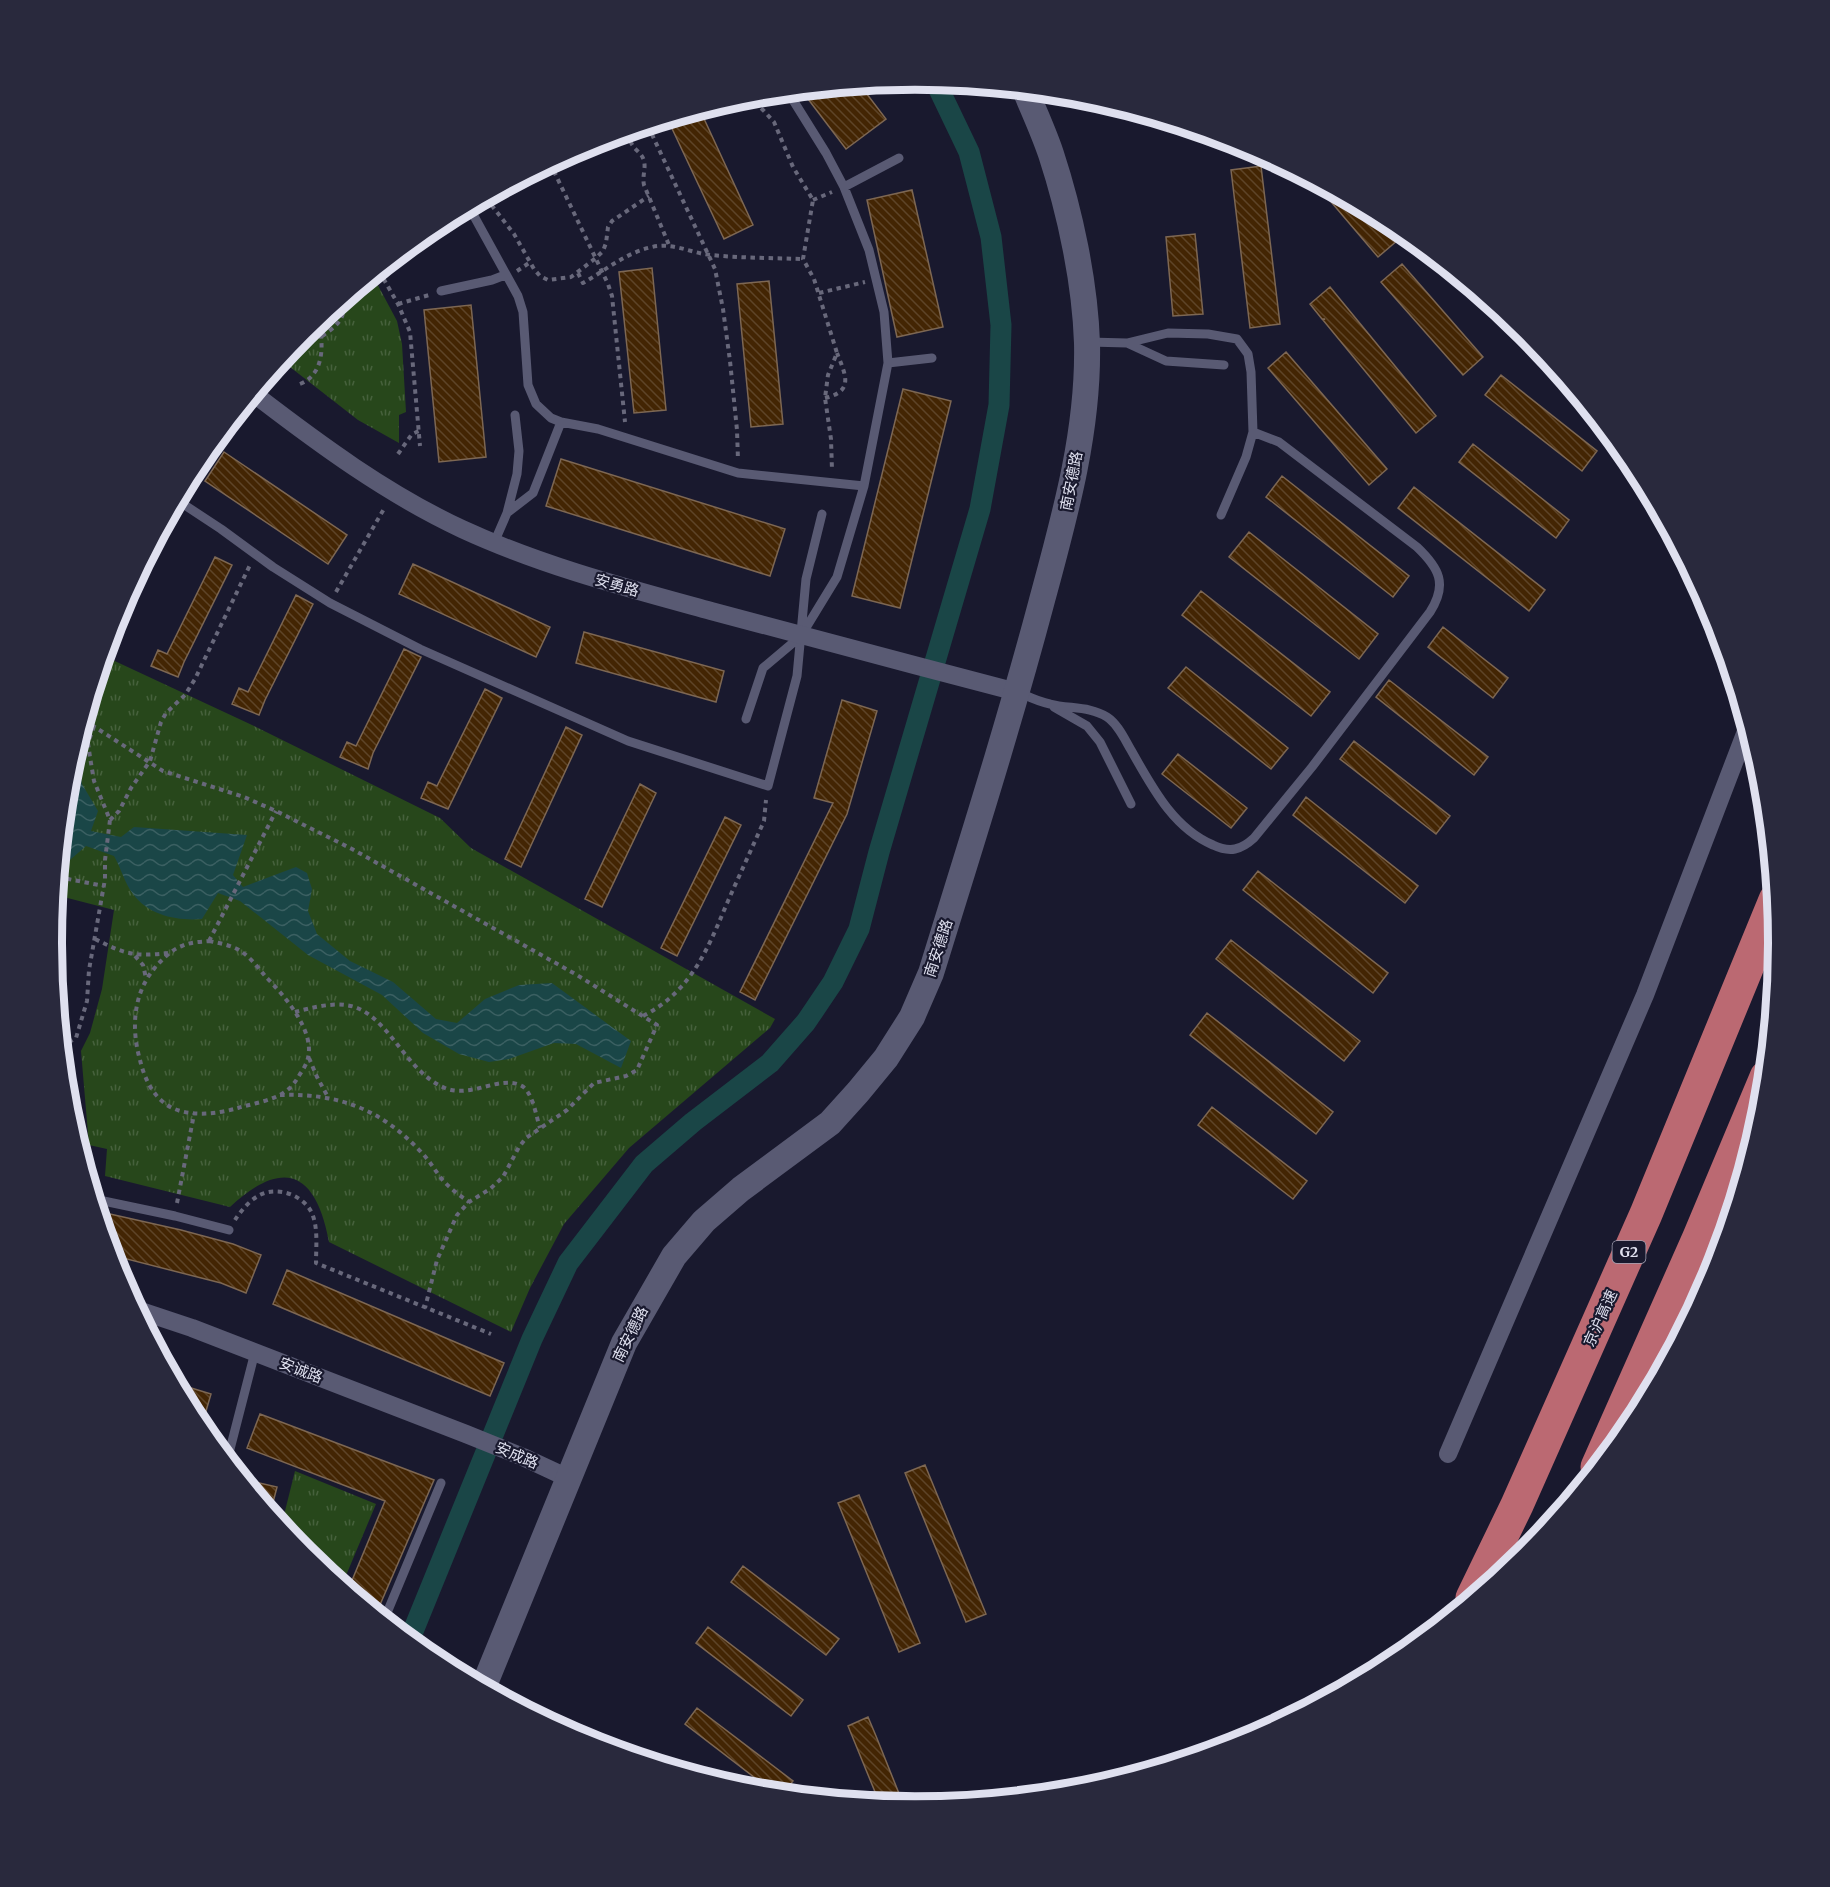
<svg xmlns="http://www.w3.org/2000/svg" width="1830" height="1887" font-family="Merriweather,'Noto Sans SC',serif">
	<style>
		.park { fill: url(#park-tufts) }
		.water { fill: url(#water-waves) }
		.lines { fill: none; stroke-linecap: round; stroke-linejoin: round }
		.canal { stroke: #1a4647; stroke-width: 21 }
		.building { fill: url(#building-back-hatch); stroke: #7d6753; stroke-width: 1.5 }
		.path { stroke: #68687b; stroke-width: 4; stroke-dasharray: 4.5 4.5; stroke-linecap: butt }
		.lane { stroke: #595a73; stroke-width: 9 }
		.street { stroke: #595a73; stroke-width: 18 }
		.secondary { stroke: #595a73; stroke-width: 26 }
		.highway { stroke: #bb6972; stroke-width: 33 }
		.labels { text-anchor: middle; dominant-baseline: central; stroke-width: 4.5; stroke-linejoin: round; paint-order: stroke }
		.shield { fill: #19192e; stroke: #a4a4b5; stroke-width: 1.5 }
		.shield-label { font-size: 14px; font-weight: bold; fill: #dfe0ef }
		.street-label { font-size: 15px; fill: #dfe0ef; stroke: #19192e }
		.rim { fill: none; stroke: #dfe0ef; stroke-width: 8 }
	</style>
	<defs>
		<pattern id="park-tufts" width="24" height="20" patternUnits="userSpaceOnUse" patternTransform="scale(1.5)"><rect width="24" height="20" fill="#27471b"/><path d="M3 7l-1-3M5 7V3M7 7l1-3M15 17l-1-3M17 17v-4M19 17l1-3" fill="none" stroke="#46613c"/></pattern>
		<pattern id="water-waves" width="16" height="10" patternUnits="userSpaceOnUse" patternTransform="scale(1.5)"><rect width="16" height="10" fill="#1a4647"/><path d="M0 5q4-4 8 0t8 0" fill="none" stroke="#3b6062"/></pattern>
		<pattern id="building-back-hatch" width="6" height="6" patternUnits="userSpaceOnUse" patternTransform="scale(1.5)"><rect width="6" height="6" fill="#432503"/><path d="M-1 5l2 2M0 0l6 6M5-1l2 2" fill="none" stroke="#5e4428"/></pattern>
	</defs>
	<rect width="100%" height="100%" fill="#19192e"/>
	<path class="park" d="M373,276l24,45 5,23 4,68 -7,3v28l-41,-23 -77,-60 23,-28z
		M104,656l148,69 188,93 31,30 304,171 -5,9 -141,120 -65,76 -34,64 -19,44 -182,-90c-13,-70 -45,-85 -99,-35l-125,-31 2,-27 -18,-4 -8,-94 9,-18 12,-44 12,-79 -58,-15 12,-120z
		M295,1471l81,33 -34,81 -38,-31 -23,-27z"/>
	<path class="water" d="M78,764l4,20 16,27 -7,20 30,6 13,-10 113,8 -14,40 10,12 53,-20 11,6 5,16 -4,22 9,23 33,27 43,21 43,37 21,4 28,-24 34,-14 33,-2 79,58 -10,27 -45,-24 -22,-1 -45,16 -20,3 -30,-8 -36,-21 -41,-38 -74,-40 -68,-54 -22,-8 -16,26c-24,2 -53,-3 -69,-25 -8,-10 -12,-26 -19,-38l-28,-10 -23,20 -4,-1 9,-90 2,-9z"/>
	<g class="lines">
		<path class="canal" d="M409,1641l123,-302 36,-76 76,-99 49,-42 77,-59 36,-41 27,-40 26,-53 20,-77 101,-343 19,-104 2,-80 -10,-88 -22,-85 -34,-71"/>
	</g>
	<path class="building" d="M860,85l26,34 -40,30 -44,-58z
		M700,110l53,115 -29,14 -56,-119z
		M1261,166l19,158 -30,4 -19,-158z
		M1315,183l62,32 21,25 -20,17z
		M912,190l31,137 -46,10 -30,-137z
		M1195,234l8,80 -30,2 -7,-79z
		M1402,264l81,93 -20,18 -82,-93z
		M652,268l14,142 -32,3 -15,-141z
		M769,281l14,143 -32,3 -14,-143z
		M1330,287l106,129 -20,17 -93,-113 2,-1h-3l-12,-15z
		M471,305l15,152 -47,5 -15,-152z
		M1286,352l101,117 -18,16 -101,-117z
		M1501,375l96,76 -15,20 -97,-76z
		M903,389l48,12 -51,207 -48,-12z
		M1473,444l96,76 -13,18 -97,-76z
		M224,452l123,83 -19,29 -123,-83z
		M561,459l224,70 -15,47 -224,-70z
		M1282,476l127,100 -16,21 -127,-100z
		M1414,487l131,103 -16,21 -131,-103z
		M1249,532l129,102 -19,25 -130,-102z
		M215,557l17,8 -48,97 -6,15 -27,-11 7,-16 9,4z
		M413,564l137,63 -14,30 -137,-63z
		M1201,591l129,101 -19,24 -129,-101z
		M296,595l17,9 -48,96 -6,15 -27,-11 7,-16 9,4z
		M1443,627l65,51 -15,20 -65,-51z
		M584,632l140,39 -8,31 -140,-39z
		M404,649l17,8 -48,96 -5,16 -28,-12 7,-15 9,4z
		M1186,667l102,81 -17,21 -103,-81z
		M1389,680l99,77 -14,18 -98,-78z
		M485,689l17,9 -54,111 -27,-11 7,-16 9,4z
		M842,700l35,11 -30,103 -92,186 -15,-8 93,-189 -19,-5z
		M566,727l16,8 -61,132 -16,-8z
		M1354,741l96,75 -14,18 -96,-75z
		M1178,754l69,54 -16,20 -69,-54z
		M640,784l16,9 -54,114 -17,-8z
		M1306,797l112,89 -13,17 -112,-88z
		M725,817l16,8 -64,131 -16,-8z
		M1258,871l130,102 -15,20 -130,-103z
		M1231,940l129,101 -16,20 -128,-102z
		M1207,1013l126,99 -17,22 -126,-99z
		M1212,1107l95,74 -14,18 -95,-74z
		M110,1214l71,16 52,14 28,11 -15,38 -25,-10 -110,-28 -6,-19z
		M287,1270l217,93 -14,33 -217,-92z
		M175,1383l36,11 -10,34 -5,-5z
		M260,1414l174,66 -58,134 -28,-24 37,-89 -138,-53z
		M925,1465l61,149 -20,8 -61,-149z
		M242,1479l35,8 -7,27z
		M859,1495l61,148 -21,9 -61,-149z
		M743,1566l96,73 -13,16 -95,-73z
		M708,1627l95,73 -12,16 -95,-73z
		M697,1708l96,73 -10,13h-7l-91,-70z
		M868,1717l8,19 28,70 -24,-2 -32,-78z"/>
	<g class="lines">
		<path class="path" d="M748,96l16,15 10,11 19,45 20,33 -10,59 11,20 23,74 -9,22 -3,23 6,41 1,31
			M648,126l67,143 8,40 7,52 7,69 1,30
			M642,128l-12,12c3,10 12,12 14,21 2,8 -2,15 0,24l25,60
			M550,163l58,121 4,12 13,126
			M486,198l28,36 20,35 6,7 8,4 23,-3 25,-19 7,-7 3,-8 2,-16 4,-6 37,-25
			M813,200l19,-8
			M379,271l19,33 12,28 10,114
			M517,271l12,-8
			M578,273l5,10c23,-13 42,-30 69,-36 21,-5 38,6 59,8 30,3 62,3 92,4
			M819,293l46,-11
			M398,304l31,-9
			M322,336c12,-8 27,-19 19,-34
			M300,384c25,-10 24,-41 18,-63
			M825,398c30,-7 20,-24 12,-45
			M398,454l14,-20 7,-3
			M336,592l49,-85
			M84,720l79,51 81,26 32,14 76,38 225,126 80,50 -20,45 -11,6 -32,7 -27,27 -41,28 -7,9 -16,30 -13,12 -21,13 -12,13 -20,45 -12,48
			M110,820l9,-9 12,-23 19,-27 11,-39 5,-9 19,-18 10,-16 55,-114
			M58,877l46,9
			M95,939c30,15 39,18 73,14
			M209,941c10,2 21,4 30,9 10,6 19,17 26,26 18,18 50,54 43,82 -1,5 -5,12 -8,16 -4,7 -8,13 -14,17 -13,10 -32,12 -48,17 -21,6 -51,10 -71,-3 -15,-10 -23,-28 -27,-45 -10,-35 -6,-72 20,-98 6,-6 13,-13 22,-16 8,-4 18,-4 27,-5z
			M209,941l67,-130
			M135,956l8,9 3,13
			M295,1012c15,-4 35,-9 50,-7 42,4 58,66 100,83 26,11 56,-14 77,-2 11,7 14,30 18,42
			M643,1016c49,-25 65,-68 85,-115 12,-27 24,-53 36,-80l2,-21
			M61,1047l15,-9 11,-37 2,-31 16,-91v-19l5,-40 -16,-39 -4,-24 -2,-14 6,-17
			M309,1058l8,19 11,20
			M280,1095c58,-2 101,14 141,57 8,8 13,17 20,26 7,9 18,17 28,24
			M177,1203l17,-89
			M235,1220c5,-8 14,-19 23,-24 18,-11 48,-1 55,20 5,14 3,32 3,47l175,71"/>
		<path class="lane" d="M844,187l55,-29
			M469,207l49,89 5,16 5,73 8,19 15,14 10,4 37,7 140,44 126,13
			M441,291l51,-11 13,-5
			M1089,342l38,1 41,-10 40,1 29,5 11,15 3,18 2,60 -7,25 -25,58
			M1127,343l39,18 58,4
			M888,363l44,-5
			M177,500l44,29 52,38 57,36 90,46 208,92 140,45 29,-110 9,-97 16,-65
			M507,513l26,-20 28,-71
			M494,543l13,-30 10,-39 2,-23 -4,-36
			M1020,693c9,4 19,9 30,11 19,5 40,2 57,13 11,7 18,23 24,33 21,37 42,78 82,95 17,8 28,5 41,-7l58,-71 118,-155c18,-28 9,-44 -13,-65l-138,-105 -26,-10
			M1054,707l33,19 13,16 31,62
			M746,719l17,-51 38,-32 36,-59 27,-91 24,-123 -4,-51 -15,-62 -25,-63 -18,-34 -38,-61
			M94,1199l81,17 54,14
			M227,1461l28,-109
			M384,1620l57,-137"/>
		<path class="street" d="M254,394c65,50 133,100 208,135 80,37 165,59 249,82 102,28 204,54 306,81
			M135,1309l57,19 274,106 57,23 45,21
			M1448,1454l197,-459 103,-269"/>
		<path class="secondary" d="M483,1688l141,-345 50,-87 30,-35 37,-32 89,-66 28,-31 28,-34 26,-41 19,-44c38,-123 77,-245 110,-369 23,-85 48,-172 46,-261 -2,-61 -17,-131 -36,-189 -7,-21 -17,-43 -26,-64"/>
		<path class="highway" d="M1597,1467l102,-230 67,-160
			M1472,1598l45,-93 129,-291 129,-314"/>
	</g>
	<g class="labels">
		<rect class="shield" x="1612.5" y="1241" width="33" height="22" rx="4.5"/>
		<g class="shield-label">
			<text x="1629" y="1252">G2</text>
		</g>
		<g class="street-label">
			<text transform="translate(1071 481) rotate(-79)">南安德路</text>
			<text transform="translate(617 585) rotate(16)">安勇路</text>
			<text transform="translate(938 948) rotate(-72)">南安德路</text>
			<text transform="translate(1600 1318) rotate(-66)">京沪高速</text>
			<text transform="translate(630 1334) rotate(-64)">南安德路</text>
			<text transform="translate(301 1370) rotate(21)">安诚路</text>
			<text transform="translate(517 1455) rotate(23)">安成路</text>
		</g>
	</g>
	<path d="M0 0H1830V1887H0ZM62 943a853 853 0 1 1 1706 0a853 853 0 1 1-1706 0Z" fill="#29293d" fill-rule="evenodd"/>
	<path class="rim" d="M62 943a853 853 0 1 1 1706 0a853 853 0 1 1-1706 0Z"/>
</svg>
